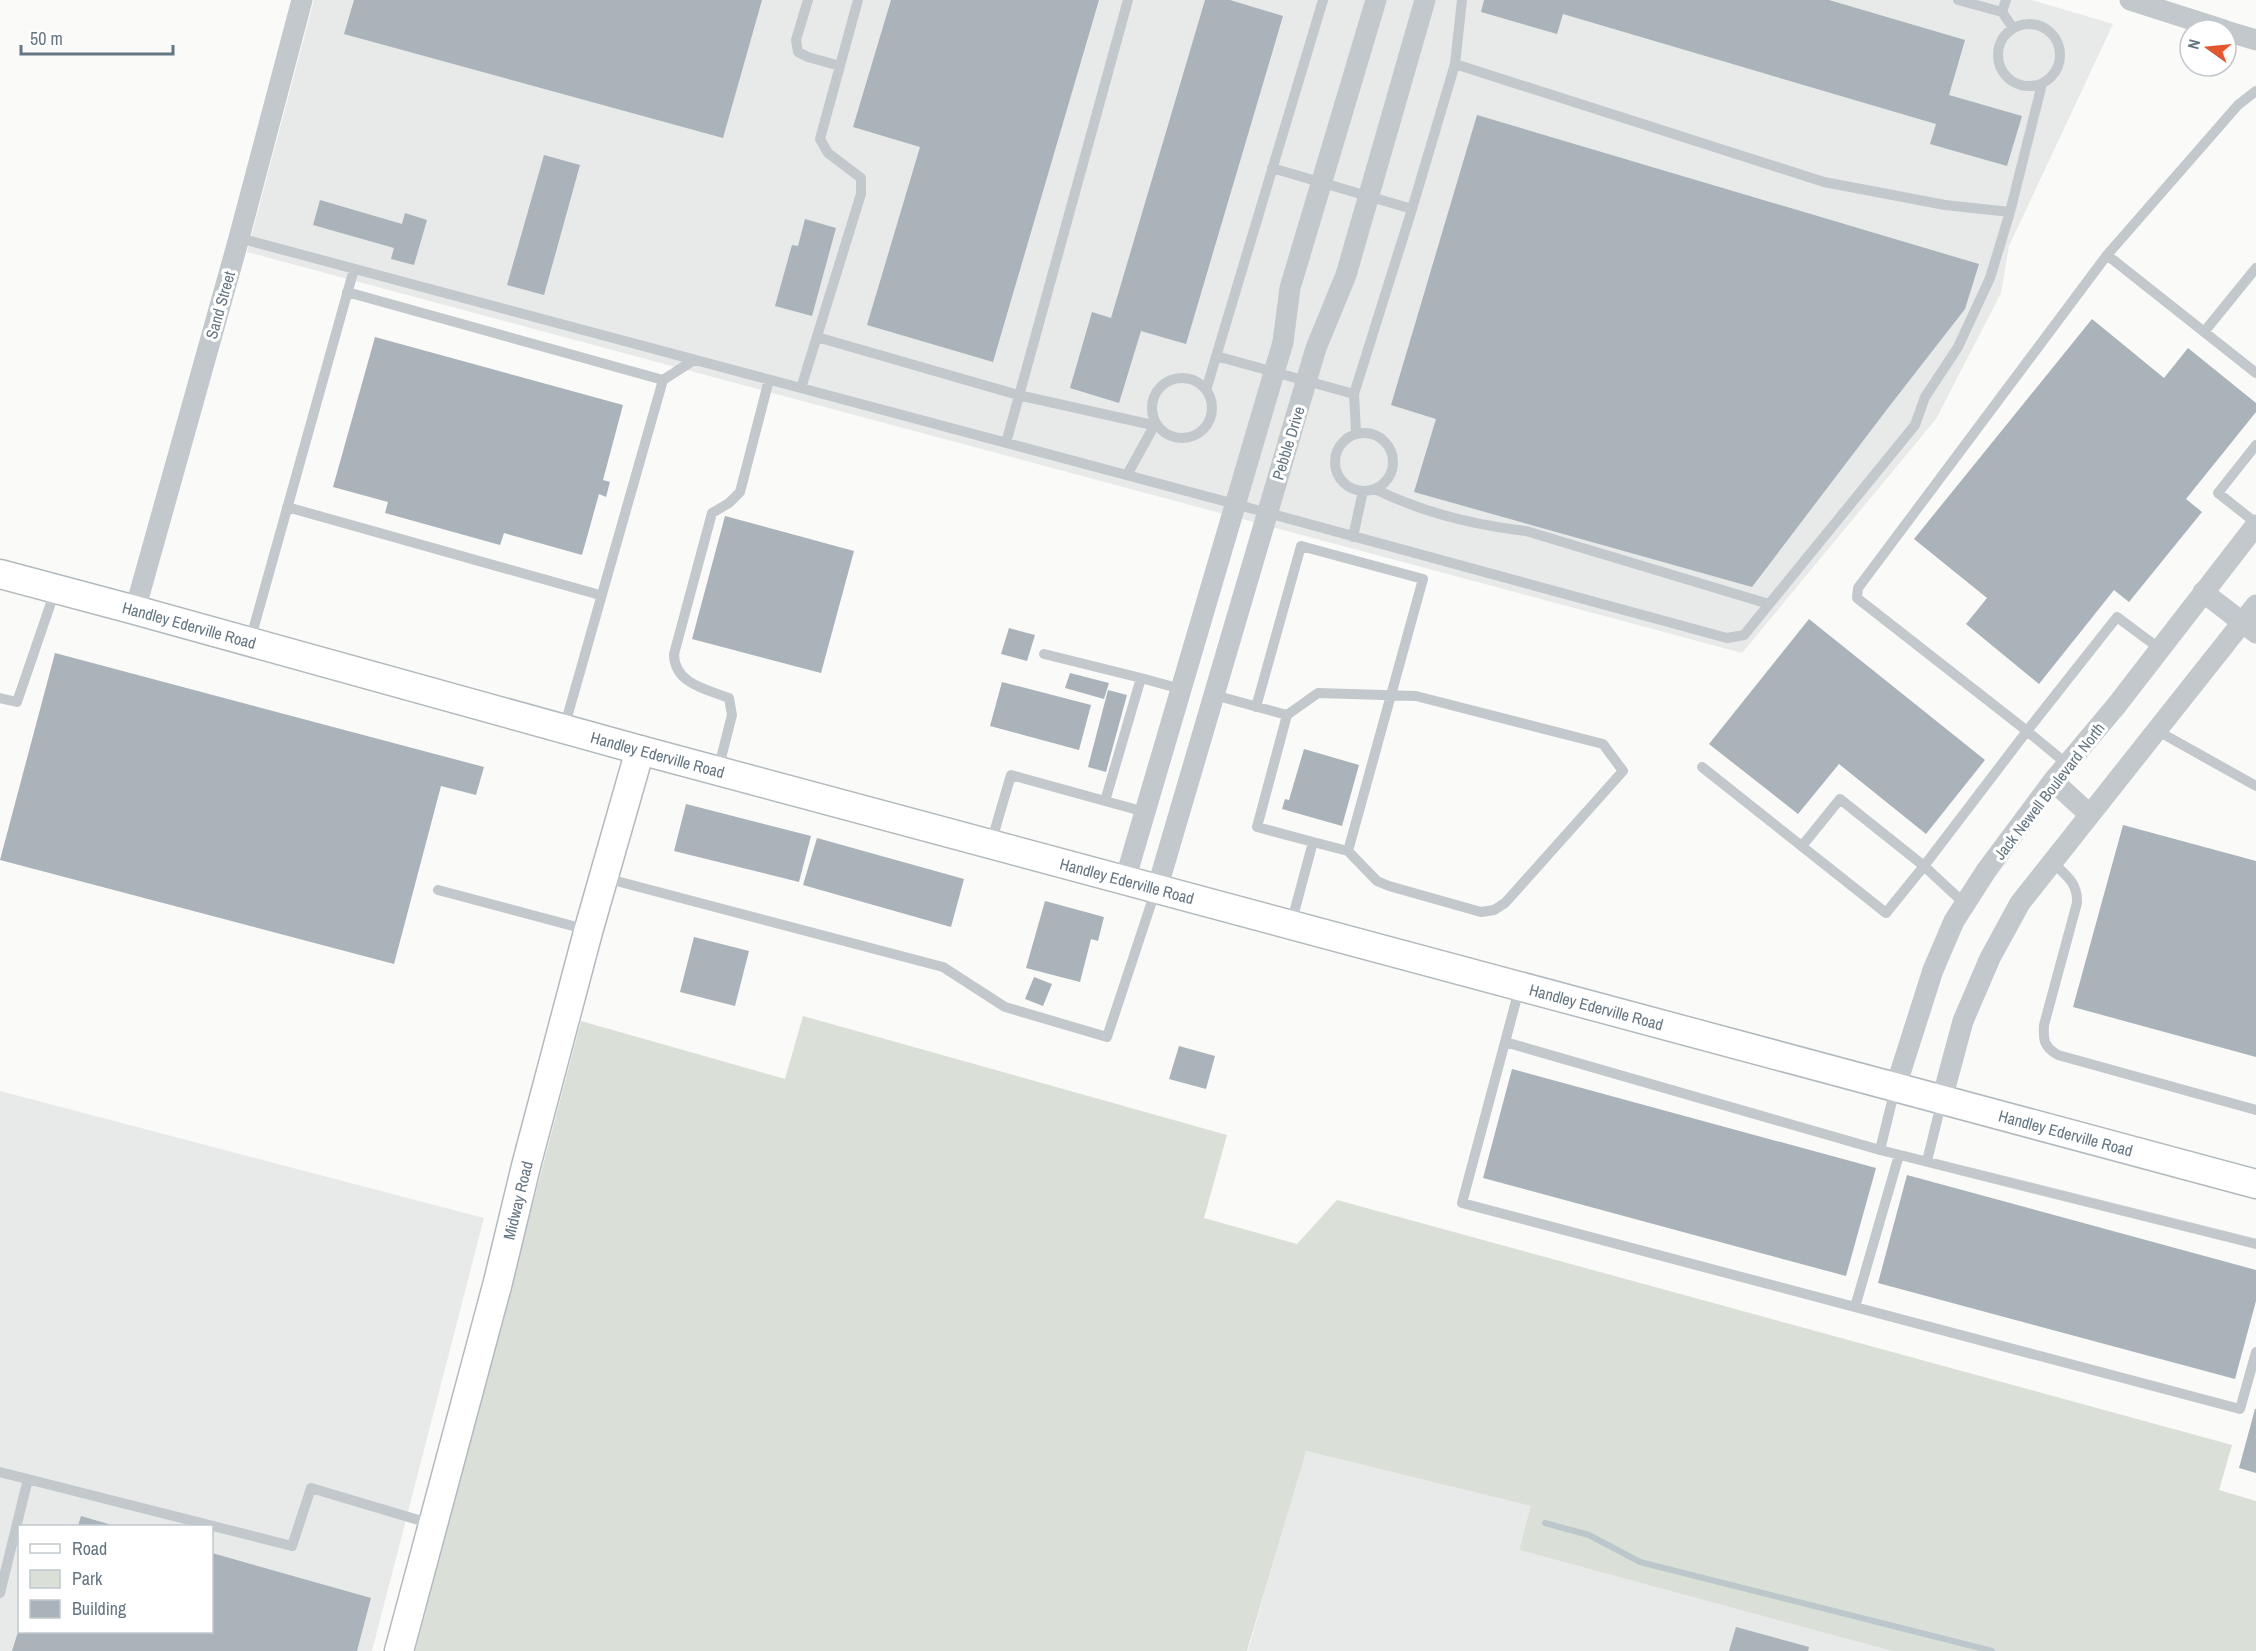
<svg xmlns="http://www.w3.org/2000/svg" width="2256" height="1651" font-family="'Archivo Narrow',sans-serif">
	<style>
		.built { fill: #e8e9e9; fill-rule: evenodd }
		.green { fill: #dadfd7 }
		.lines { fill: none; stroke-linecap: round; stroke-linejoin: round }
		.stream { stroke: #bbc7cb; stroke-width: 6 }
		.building { fill: #aab3b9 }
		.secondary-casing { stroke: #b3babf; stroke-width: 31 }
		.service { stroke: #c3c8cc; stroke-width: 10 }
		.minor { stroke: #c3c8cc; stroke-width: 21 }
		.secondary { stroke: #fff; stroke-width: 28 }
		.labels { text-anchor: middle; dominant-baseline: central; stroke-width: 6; stroke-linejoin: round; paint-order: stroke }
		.street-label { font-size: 16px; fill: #657683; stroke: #fff }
	</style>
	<rect width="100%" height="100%" fill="#fafaf8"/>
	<path class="built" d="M314,0h1718l81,24 -104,222 -8,47 -65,126 -194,234 -1495,-401z
		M0,1091l484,127 -112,433h-372zM20,1526h192v106h-192z
		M1305,1451l227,55 -13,44 373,101h-644z"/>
	<path class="green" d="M803,1016l424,119 -23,83 93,26 40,-44 895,245 -13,45 37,11v150h-364l-373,-101 12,-44 -225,-55 -59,200h-832l166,-630 204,58z"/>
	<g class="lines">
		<path class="stream" d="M1545,1523l44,12 51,27 352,89"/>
	</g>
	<path class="building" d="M354,0h408l-39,138 -379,-104z
		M891,0h208l-106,362 -126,-37 53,-178 -67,-20z
		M1205,0h25l53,16 -97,328 -45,-13 -22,72 -49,-15 22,-76 19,6z
		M1484,0h345l136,40 -16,55 73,21 -15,50 -77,-22 6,-20 -373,-110 -6,20 -76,-22z
		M1477,115l502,149 -14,45 -77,99 -136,179 -338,-95 22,-73 -45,-14z
		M544,155l36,10 -36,130 -37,-10z
		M320,200l82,24 3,-11 22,7 -13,45 -23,-6 3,-11 -81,-23z
		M805,219l31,9 -24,88 -37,-10 17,-61 6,1z
		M2092,319l72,59 24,-30 68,55v9l-70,87 16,13 -73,90 -15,-12 -75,94 -73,-60 21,-26 -73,-59z
		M375,337l248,68 -20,75 7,2 -4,15 -7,-3 -17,61 -78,-22 -4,12 -115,-32 3,-11 -55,-15z
		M725,516l129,35 -33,122 -129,-34z
		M1809,619l176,141 -59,74 -87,-70 -41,50 -89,-70z
		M1009,628l26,7 -8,26 -26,-7z
		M55,653l429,114 -8,28 -35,-9 -47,178 -394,-104z
		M1070,673l39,10 -5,16 -39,-11z
		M1002,682l89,23 -12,45 -89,-24z
		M1108,690l19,5 -21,77 -18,-5z
		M1304,749l55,16 -17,61 -60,-17 3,-10 4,1z
		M686,804l125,32 -12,46 -125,-31z
		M2123,825l133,36v196l-183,-50z
		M817,838l147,41 -13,48 -148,-42z
		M1045,901l59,16 -6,24 -7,-2 -11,43 -54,-14z
		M694,937l55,14 -14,55 -55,-14z
		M1034,977l18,7 -9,22 -18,-7z
		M1179,1046l36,10 -9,33 -37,-10z
		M1512,1069l364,99 -30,108 -363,-98z
		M1907,1175l349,95v31l-21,78 -357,-96z
		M2255,1409h1v64l-17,-5z
		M81,1516l34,10h-37z
		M212,1553l159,45 -14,53h-345l6,-19h194z
		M1736,1627l73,20 -1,4h-79z"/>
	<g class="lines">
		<g class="secondary-casing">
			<g id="secondary">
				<path id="s1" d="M0,574l135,36 505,140 1616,434"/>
				<path id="s2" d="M399,1651l99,-369 28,-116 62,-234 52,-182"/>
			</g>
		</g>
		<path class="service" d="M808,0l-12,40 2,12 10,5 32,9
			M1958,0l44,12
			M2006,0l-4,12 11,16
			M1998 55a31 31 0 1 1 62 0a31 31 0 1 1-62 0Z
			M1272,168l140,41 43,-145
			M2010,212l32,-128
			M239,238l996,266 492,134 17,-3 171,-210 10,-28 33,-50 32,-69 20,-66 -65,-7 -121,-23 -369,-118 7,-64
			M2107,255l149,118
			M347,292l316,88
			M2204,332l52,-64
			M817,337l201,58 139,31
			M1216,356l138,38
			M1152 408a30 30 0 1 1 60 0a30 30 0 1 1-60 0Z
			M801,388l60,-194v-16l-33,-25 -8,-14 38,-139
			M1206,390l117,-390
			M1356,433l-2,-39 58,-185
			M1335 462a29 29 0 1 1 58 0a29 29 0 1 1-58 0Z
			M1006,443l122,-443
			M2256,445l-38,48 38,30
			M1127,475l27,-49
			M1375,489c46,23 99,36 151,42l243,73
			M287,507l313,88
			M1353,537l10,-46
			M250,641l104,-372
			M2160,649l-43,-32 -90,114 -170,-133 1,-10 249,-333 131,-150 18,-14
			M1044,654l97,24 -36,123
			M1141,678l40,11
			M1214,695l73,20 -30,112 56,15 -22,82
			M0,698l17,4 38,-111
			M1256,707l45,-161 122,33 -75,272 -35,-9
			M1287,715l31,-22 98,3 187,48 20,27 -118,132 -11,7 -13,2 -92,-26 -12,-5 -29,-30
			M564,728l99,-348 31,-20
			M2156,730l100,56
			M1702,767l184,146 38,-47 -84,-67 -38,47
			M718,770l14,-55 -3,-17c-24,-9 -55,-15 -55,-44l38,-141 17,-10 11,-11 29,-112
			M991,843l20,-68 134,37
			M2052,862c14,13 26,21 25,41l-33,122c-1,15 0,22 14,30l198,55
			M605,878l338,89 62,40 102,30 49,-148
			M438,890l150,40
			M1965,904l-41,-38 103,-135 40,33
			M1520,986l-58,217 778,206 16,-57
			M1505,1042l375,108
			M1895,1089l-15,61 376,94
			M1927,1161l15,-61
			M1855,1307l44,-152
			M0,1472l292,74 19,-58 121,36
			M0,1593l28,-114"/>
		<path class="minor" d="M2130,0l94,30
			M2226,31l30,9
			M2203,592l53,41
			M135,610l104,-372 63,-238
			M2053,781l36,33
			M1125,880l158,-538 7,-54 86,-288
			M1157,889l159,-541 30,-73 79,-275
			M1896,1086l37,-116 21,-49 32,-50 67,-90 63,-75 140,-181
			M1942,1099l21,-78 27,-63 30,-55 236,-298"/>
		<use href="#secondary" class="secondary"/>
	</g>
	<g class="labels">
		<g class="street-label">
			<text transform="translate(220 305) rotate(-74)">Sand Street</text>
			<text transform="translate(1288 443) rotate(-73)">Pebble Drive</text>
			<text stroke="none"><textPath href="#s1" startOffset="196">Handley Ederville Road</textPath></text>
			<text stroke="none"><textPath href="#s1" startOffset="682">Handley Ederville Road</textPath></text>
			<text transform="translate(2049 791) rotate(-52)">Jack Newell Boulevard North</text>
			<text stroke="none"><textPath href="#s1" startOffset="1168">Handley Ederville Road</textPath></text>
			<text stroke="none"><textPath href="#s1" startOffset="1654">Handley Ederville Road</textPath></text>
			<text stroke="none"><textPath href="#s1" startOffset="2140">Handley Ederville Road</textPath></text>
			<text stroke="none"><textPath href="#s2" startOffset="466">Midway Road</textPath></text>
		</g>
	</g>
	<rect x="18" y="1525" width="195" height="108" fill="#ffffff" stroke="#c1c8cd" stroke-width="1.5"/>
	<rect x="30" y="1544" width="30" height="9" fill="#ffffff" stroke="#c1c8cd" stroke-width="1.5"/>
	<text x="72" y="1555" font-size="18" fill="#657683">Road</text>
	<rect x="30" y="1570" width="30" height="18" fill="#dadfd7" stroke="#c1c8cd" stroke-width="1.5"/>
	<text x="72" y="1585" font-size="18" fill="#657683">Park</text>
	<rect x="30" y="1600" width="30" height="18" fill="#aab3b9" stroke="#c1c8cd" stroke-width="1.5"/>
	<text x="72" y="1615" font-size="18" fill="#657683">Building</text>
	<g transform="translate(2208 48) rotate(285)"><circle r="28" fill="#ffffff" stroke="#c1c8cd" stroke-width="1.5"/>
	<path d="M0-4.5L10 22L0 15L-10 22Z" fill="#e4572e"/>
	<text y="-9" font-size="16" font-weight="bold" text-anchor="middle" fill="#657683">N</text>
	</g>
	<path d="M21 45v9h152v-9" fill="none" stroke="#657683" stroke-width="3"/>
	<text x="30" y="45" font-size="18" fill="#657683" stroke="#ffffff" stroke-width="4.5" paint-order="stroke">50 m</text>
</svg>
